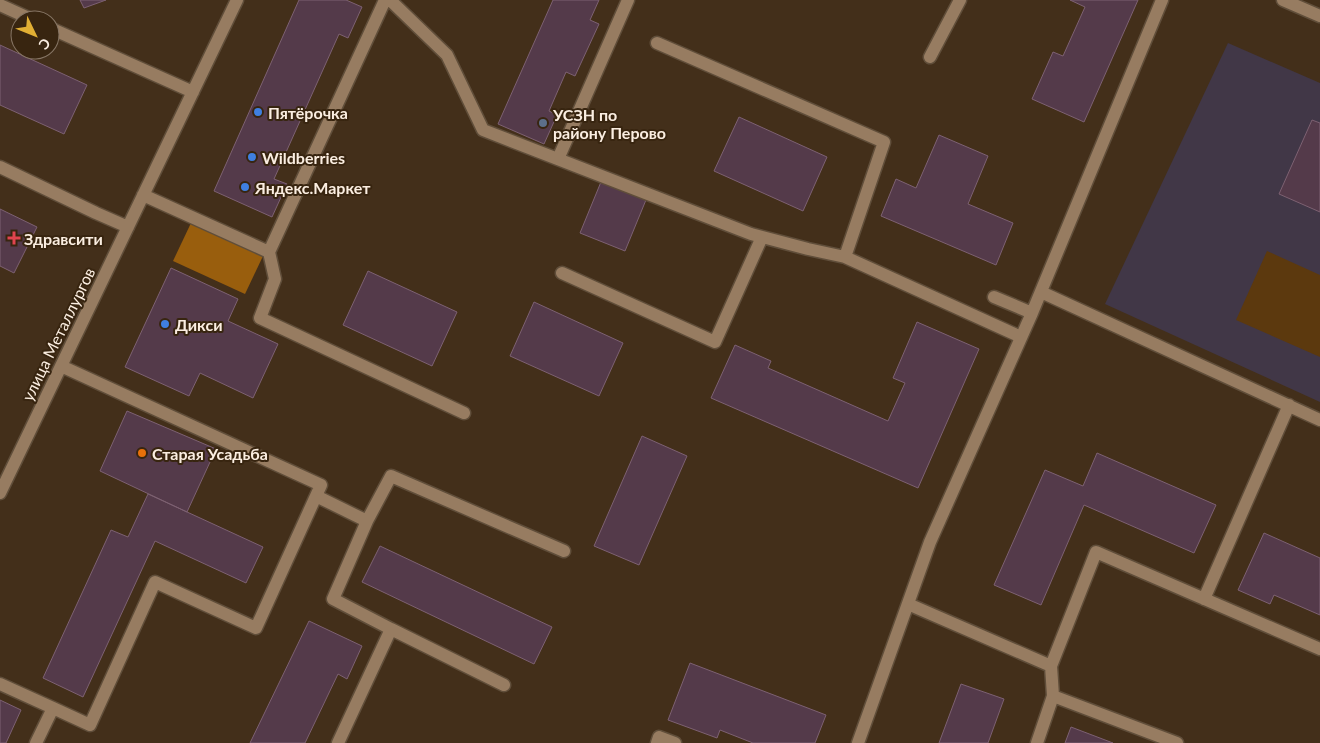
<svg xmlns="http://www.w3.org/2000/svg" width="1320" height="743" font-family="Lato,sans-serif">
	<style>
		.education { fill: #413747 }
		.green { fill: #5c390e }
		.forest { fill: #995e0d }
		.building { fill: #543a4a; stroke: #7d6172 }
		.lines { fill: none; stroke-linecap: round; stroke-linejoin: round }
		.minor-casing { stroke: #604e3a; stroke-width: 15 }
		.minor { stroke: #977c61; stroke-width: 12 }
		.shop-dot { fill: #3f7fe0; stroke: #382510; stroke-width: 2 }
		.service-dot { fill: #5c6f8a; stroke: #382510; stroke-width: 2 }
		.health-dot { fill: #e0444e; stroke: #382510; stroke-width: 2 }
		.food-dot { fill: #e8710a; stroke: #382510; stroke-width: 2 }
		.labels { text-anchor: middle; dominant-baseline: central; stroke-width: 4; stroke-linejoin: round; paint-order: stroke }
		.poi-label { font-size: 16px; font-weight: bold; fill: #fbeee1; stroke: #382510; text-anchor: start }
		.street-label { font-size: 16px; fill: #fbeee1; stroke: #382510 }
	</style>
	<rect width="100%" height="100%" fill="#432f1a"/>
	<path class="education" d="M1228,43l92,40v319l-215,-98z"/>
	<path class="green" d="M1267,251l53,24v82l-84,-37z"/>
	<path class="forest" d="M191,223l72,33 -18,38 -72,-33z"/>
	<path class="building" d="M80,0h26l-22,8z
		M299,0h47l16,7 -14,31 -9,-4 -65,145 13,5 -15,33 -58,-26z
		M553,0h46l-9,20 9,4 -24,52 -9,-4 -17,39 8,4 -13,29 -46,-20z
		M1070,0h68l-54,122 -52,-23 21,-47 10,4 22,-49z
		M0,45l87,40 -23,49 -64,-29z
		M739,117l88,40 -24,54 -89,-40z
		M1312,120l8,3v89l-41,-18z
		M939,135l49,21 -20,48 45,19 -17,42 -115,-49 15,-37 20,9z
		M603,177l45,18 -23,56 -45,-18z
		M0,209l37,18 -23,46 -14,-7z
		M171,268l67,31 -10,22 50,23 -25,54 -53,-25 -11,23 -64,-29z
		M368,271l89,41 -25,54 -89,-41z
		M534,302l89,41 -24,53 -89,-40z
		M917,322l62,27 -61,139 -207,-90 24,-53 36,16 -3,7 120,53 17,-38 -12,-5z
		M127,411l89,38 -29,63 -87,-41z
		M642,436l45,20 -48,109 -45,-19z
		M1097,453l119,52 -22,48 -110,-48 -43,100 -47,-20 51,-115 38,16z
		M148,494l115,53 -17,36 -91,-42 -72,156 -40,-19 68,-148 17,7z
		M1264,533l56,25v57l-46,-20 -4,9 -32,-14z
		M380,546l172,81 -18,37 -172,-82z
		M309,621l53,25 -15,33 -9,-5 -33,69h-55z
		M690,663l136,52 -11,28h-62l-33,-13 -3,8 -49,-18z
		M961,684l43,15 -16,44h-49z
		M0,700l21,10 -15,33h-6z
		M1071,727l42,16h-48z"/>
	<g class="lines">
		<g class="minor-casing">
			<path id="minor" d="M390,0l57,55 36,75 268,104 57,15 37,8 176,80
				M1283,0l37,16
				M0,5l33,15
				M50,28l143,64
				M657,43l227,99 -39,115
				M930,57l30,-57
				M558,159l70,-159
				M0,167l96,46 32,14
				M143,195l126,57 116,-252
				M269,252l6,27 -15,39 204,95
				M562,273l153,69 47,-105
				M1041,292l279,128
				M994,297l38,16
				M0,493l237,-493
				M316,496l51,25 -34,78 58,30
				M367,521l24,-45 173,75
				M1204,599l85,-194
				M908,604l143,62 45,-114 224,97
				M0,684l53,24 -17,35
				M1053,696l124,47
				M53,708l37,17 65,-143 101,46 65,-143 -260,-119
				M338,743l53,-114 113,56
				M657,743l2,-6 16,6
				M858,743l72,-201 102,-229 130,-313
				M1037,743l16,-47 -2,-30"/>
		</g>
		<use href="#minor" class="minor"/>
	</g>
	<g class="shop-dot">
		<circle cx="258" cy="112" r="5"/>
		<circle cx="252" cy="157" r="5"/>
		<circle cx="245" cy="187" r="5"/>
		<circle cx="165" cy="324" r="5"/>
	</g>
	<circle class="service-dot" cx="543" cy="123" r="5"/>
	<path class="health-dot" d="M11.5 230.5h5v5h5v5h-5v5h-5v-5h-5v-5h5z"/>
	<circle class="food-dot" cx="142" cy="453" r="5"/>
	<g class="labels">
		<g class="poi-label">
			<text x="268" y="112">Пятёрочка</text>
			<text x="553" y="114">УСЗН по<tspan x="553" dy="18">району Перово</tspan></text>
			<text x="262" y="157">Wildberries</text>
			<text x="255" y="187">Яндекс.Маркет</text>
			<text x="24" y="238">Здравсити</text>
			<text x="175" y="324">Дикси</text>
			<text x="152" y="453">Старая Усадьба</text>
		</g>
		<g class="street-label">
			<text transform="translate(58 334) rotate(-64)">улица Металлургов</text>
		</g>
	</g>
	<g transform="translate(35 35) rotate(133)"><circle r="24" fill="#382510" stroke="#867564"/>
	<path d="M0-4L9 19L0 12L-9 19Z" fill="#e1af34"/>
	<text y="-8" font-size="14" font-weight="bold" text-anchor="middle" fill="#fbeee1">С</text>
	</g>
</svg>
